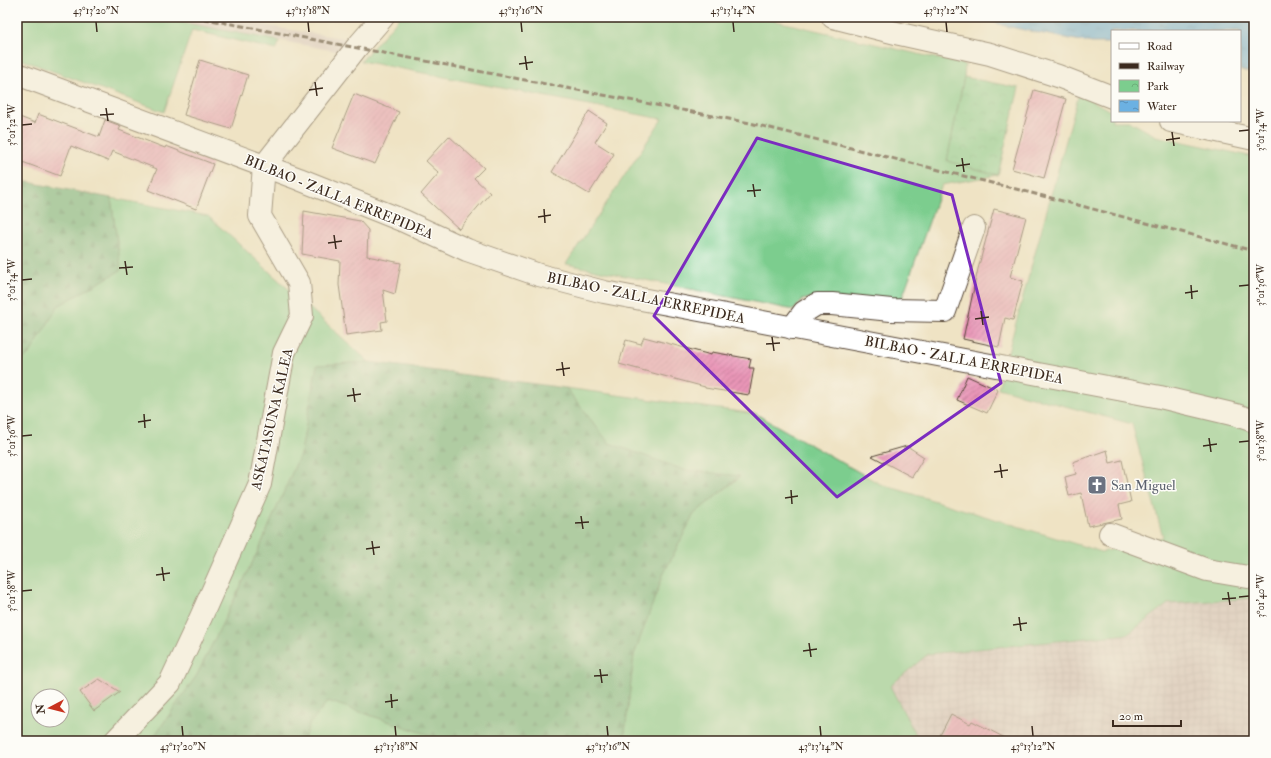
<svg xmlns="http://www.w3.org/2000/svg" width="1271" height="758" font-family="'IM FELL Double Pica',serif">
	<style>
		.industrial { fill: url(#industrial-grid) }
		.railway { fill: #d2bfc0 }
		.green { fill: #7ccd8e; stroke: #5c7c56; fill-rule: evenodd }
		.forest { fill: url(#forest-firs); stroke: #506d4c }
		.park { fill: url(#park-crowns); stroke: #5c7c56 }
		.water { fill: url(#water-ripples); stroke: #546e80 }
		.building { fill: url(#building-hatch) }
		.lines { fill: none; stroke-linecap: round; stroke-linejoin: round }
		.street-casing { stroke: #564637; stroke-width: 24 }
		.secondary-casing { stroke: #564637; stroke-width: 24 }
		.street { stroke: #fff; stroke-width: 22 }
		.secondary { stroke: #fff; stroke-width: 22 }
		.rail { stroke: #3b2a1e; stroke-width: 3; stroke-dasharray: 6 3; stroke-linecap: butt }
		.marked { fill: none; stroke: #7b2cbf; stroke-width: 3; stroke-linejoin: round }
		.ticks { fill: none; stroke: #3b2a1e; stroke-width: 1.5 }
		.labels { text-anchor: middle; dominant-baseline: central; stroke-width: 3; stroke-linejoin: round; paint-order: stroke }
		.street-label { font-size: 14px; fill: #3b2a1e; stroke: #fdfcf7 }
		.worship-label { font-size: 14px; fill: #5b616d; stroke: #fdfcf7; text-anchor: start }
		.neatline { fill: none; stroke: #3b2a1e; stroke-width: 1.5 }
		.ticks-label { font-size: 10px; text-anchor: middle; fill: #3b2a1e }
	</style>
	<defs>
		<pattern id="industrial-grid" width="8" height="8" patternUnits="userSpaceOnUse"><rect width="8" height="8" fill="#d2bfc0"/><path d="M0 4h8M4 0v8" fill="none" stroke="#b5a4a5"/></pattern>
		<pattern id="forest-firs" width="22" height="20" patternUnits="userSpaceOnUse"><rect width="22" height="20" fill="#65b079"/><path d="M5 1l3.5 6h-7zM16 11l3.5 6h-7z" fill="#548f63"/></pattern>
		<pattern id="park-crowns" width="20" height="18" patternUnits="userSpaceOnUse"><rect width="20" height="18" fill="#7ccd8e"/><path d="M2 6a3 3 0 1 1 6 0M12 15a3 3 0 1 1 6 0" fill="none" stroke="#6cb07a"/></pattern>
		<pattern id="water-ripples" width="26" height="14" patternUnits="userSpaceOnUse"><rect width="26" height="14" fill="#6cb1e2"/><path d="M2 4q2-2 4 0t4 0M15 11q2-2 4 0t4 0" fill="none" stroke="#5a90b7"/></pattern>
		<pattern id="building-hatch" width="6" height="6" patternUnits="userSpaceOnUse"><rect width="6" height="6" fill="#e995b7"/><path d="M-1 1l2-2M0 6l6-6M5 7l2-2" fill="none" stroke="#be7a94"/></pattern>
	</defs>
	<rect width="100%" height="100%" fill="#fdfcf7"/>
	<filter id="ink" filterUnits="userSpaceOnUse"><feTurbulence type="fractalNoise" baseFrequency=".025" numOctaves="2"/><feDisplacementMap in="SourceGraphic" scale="8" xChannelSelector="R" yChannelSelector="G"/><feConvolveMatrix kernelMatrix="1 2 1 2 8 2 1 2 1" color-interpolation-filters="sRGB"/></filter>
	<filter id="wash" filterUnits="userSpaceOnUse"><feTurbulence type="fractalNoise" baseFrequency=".012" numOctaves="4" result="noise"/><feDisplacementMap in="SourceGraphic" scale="16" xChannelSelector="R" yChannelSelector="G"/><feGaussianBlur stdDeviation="0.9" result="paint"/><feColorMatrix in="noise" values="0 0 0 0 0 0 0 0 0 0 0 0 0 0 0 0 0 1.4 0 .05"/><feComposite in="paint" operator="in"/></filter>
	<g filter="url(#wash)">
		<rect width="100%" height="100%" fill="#efe3c4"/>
		<path class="industrial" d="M1254,598v143h-335l-29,-55 38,-32 200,-20 40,-30z"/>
		<path class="railway" d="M154,17h67l64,12 64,10 -8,13z"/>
		<path class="green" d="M17,17h137l126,24 -4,9 -84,-20 -28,82 -147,-54z
			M400,17h359l206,48 -1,12 -17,84 51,14 -56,10 -42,119 -85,-7 -13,3 -8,10 -228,-46 96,-145 -301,-58z
			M1079,93l33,19v9h17l27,15 98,21v441l-86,6 -40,30 -200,20 -38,32 29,55h-295l10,-86 29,-80 31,-61 46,-37 -56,-7 -75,-27 -43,-55 190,26 124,70 222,68 61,-15 -31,-113 -134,-36z
			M111,198l97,18 161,146 -52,3 -16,87 -41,95 -63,128 -46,66h-134v-376l14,-13 27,-46 63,-36zM38,696h24v24h-24z
			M328,701l98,33 15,7h-138l7,-18z"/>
		<path class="forest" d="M17,180l94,18 10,72 -63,36 -27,46 -14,13z
			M369,362l197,26 43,55 75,27 56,6 -46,38 -31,61 -29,80 -10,86h-183l-15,-7 -98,-33 -18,22 -7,18h-152l46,-66 63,-128 41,-95 16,-87z"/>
		<path class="park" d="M964,77l55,11 -21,87 -51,-14z"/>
		<path class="water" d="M979,17h262l13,3v53l-14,-3v-39h-128v12h-20l-48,-9 -39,-8z"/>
		<g id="blocks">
			<path class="building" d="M200,60l48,15 -17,54 -47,-14z
				M1034,90l32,9 -22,79 -32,-9z
				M354,94l45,18 -24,52 -43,-16z
				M589,111l18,12 -12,19 19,12 -25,40 -37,-22z
				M38,114l61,23 6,-17 16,6 -2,4 46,18 1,-2 47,18 -17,45 -48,-19 9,-21 -45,-18 -4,10 -37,-15 -11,30 -43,-16v-44l18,7z
				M449,136l35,32 -10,10 16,15 -31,36 -38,-35 18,-21 -13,-12z
				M994,209l32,8 -16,60 13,4 -10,39 -8,-2 -6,29 -36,-8 15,-70z
				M304,211l56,10 8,9 -1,26 34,7 -6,31 -12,-4 4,31 -6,1 1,8 -36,5 -7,-50 1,-24 -38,-7z
				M644,337l67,18 1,-3 39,7 -2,9h5l-5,27 -44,-7v-1l-86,-23 7,-24 15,4z
				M967,376l31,14 -11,23 -30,-13z
				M907,446l17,11 -12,20 -40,-21z
				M1107,450l3,13 12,-3 9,42 -12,3 3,14 -34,7 -7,-33 -12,3 -4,-19 11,-3 -3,-12z
				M99,679l21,13 -26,19 -14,-19z
				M951,714l19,10 2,-3 39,20h-74z"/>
		</g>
	</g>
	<g filter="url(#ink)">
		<use href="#blocks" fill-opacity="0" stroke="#564637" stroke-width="1"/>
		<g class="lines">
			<g class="street-casing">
				<path id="street" d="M833,17l67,17 90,20 68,22 54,21
					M1171,121l83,18
					M792,328l12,-16 13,-8h15l59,6 54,1 29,-83
					M1110,534l97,36 47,8
					M115,741l55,-58 31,-66 59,-133 24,-131 18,-37 -3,-33 -39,-67 4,-50 93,-119 26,-30"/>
			</g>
			<g class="secondary-casing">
				<path id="secondary" d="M17,74l282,105 105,42 63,29 72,25 65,17 556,105 76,18 18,6"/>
			</g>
			<use href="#street" class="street"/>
			<use href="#secondary" class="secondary"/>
			<path class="rail" d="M195,17l555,106 274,68 230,60"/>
		</g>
	</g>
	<path d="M0 0H1271V758H0ZM757,138l195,57 49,188 -164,114 -183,-181z" fill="#efe3c4" fill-opacity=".55" fill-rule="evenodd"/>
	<path class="marked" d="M757,138l195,57 49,188 -164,114 -183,-181z"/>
	<path class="ticks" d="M96,22l1,10M308,22l1,10M521,22l1,10M733,22l1,10M946,22l1,10M525,56l2,14M519,64l14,-2M315,82l2,14M309,90l14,-2M106,108l2,13M100,115l14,-1M22,125l10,-1M1239,131l10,-1M1172,132l2,14M1166,140l14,-2M962,158l2,14M956,166l14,-2M753,184l2,13M747,191l14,-1M544,209l1,14M538,217l13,-2M334,235l2,14M328,243l14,-2M125,261l2,14M119,268l14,-1M22,280l10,-1M1191,285l1,14M1239,286l10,-1M1185,293l13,-2M981,311l2,14M975,319l14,-2M772,337l2,14M766,344l14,-1M562,362l2,14M556,370l14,-2M353,388l2,14M347,396l14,-2M144,414l1,14M138,422l13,-2M22,436l10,-1M1209,438l2,14M1239,442l10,-1M1203,446l14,-2M1000,464l2,14M994,472l14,-2M791,490l1,14M785,498l13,-2M581,516l2,13M575,523l14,-1M372,541l2,14M366,549l14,-2M162,567l2,14M156,575l14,-2M22,591l10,-1M1228,592l2,13M1239,597l10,-1M1222,599l14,-1M1019,617l2,14M1013,625l14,-2M809,643l2,14M803,651l14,-2M600,669l2,14M594,676l14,-1M391,694l1,14M385,702l13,-2M182,726l1,10M395,726l1,10M607,726l1,10M820,726l1,10M1032,726l1,10"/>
	<defs>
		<g id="church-square" transform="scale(1)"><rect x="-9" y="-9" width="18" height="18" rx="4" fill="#6b7280" stroke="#fdfcf7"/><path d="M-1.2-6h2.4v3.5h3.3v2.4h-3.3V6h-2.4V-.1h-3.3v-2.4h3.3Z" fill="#fff"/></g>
	</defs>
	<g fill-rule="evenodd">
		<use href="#church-square" x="1097" y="485"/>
	</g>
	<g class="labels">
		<g class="street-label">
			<text transform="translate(339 197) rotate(22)">BILBAO - ZALLA ERREPIDEA</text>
			<text transform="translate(646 298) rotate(12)">BILBAO - ZALLA ERREPIDEA</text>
			<text transform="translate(964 360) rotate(11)">BILBAO - ZALLA ERREPIDEA</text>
			<text transform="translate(272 419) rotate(-77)">ASKATASUNA KALEA</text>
		</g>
		<g class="worship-label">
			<text x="1111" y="485">San Miguel</text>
		</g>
	</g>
	<rect width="1271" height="758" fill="none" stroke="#fdfcf7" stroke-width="44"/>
	<rect x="1111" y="30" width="130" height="92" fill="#fdfcf7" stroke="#afa8a0"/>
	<rect x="1119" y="43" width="20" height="6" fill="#ffffff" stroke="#afa8a0"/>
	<text x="1147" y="50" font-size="12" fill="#3b2a1e">Road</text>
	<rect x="1119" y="63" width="20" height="6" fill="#3b2a1e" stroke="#afa8a0"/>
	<text x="1147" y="70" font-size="12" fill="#3b2a1e">Railway</text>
	<rect x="1119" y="80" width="20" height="12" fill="url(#park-crowns)" stroke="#afa8a0"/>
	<text x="1147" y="90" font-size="12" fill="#3b2a1e">Park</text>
	<rect x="1119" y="100" width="20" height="12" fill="url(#water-ripples)" stroke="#afa8a0"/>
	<text x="1147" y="110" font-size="12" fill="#3b2a1e">Water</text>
	<g transform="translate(50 708) rotate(263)"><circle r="19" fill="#fdfcf7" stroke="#afa8a0"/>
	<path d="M0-3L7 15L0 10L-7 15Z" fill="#c8321e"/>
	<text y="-6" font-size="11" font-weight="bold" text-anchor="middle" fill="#3b2a1e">N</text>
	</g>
	<path d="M1113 720v6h68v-6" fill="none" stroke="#3b2a1e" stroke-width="2"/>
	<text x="1119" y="720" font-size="12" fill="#3b2a1e" stroke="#fdfcf7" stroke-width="3" paint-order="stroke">20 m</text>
	<rect x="22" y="22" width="1227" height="714" class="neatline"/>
	<g class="ticks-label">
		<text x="96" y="14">43°13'20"N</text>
		<text x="308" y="14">43°13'18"N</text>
		<text x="521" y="14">43°13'16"N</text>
		<text x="733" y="14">43°13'14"N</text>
		<text x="946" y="14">43°13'12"N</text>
		<text transform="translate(11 125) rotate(-90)" y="4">3°01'32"W</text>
		<text transform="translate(1260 130) rotate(-90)" y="4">3°01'34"W</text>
		<text transform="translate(11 280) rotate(-90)" y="4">3°01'34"W</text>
		<text transform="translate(1260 285) rotate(-90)" y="4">3°01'36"W</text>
		<text transform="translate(11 436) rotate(-90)" y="4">3°01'36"W</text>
		<text transform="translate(1260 441) rotate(-90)" y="4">3°01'38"W</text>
		<text transform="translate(11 591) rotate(-90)" y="4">3°01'38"W</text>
		<text transform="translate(1260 596) rotate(-90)" y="4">3°01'40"W</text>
		<text x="183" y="750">43°13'20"N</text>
		<text x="396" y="750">43°13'18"N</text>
		<text x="608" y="750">43°13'16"N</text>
		<text x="821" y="750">43°13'14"N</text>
		<text x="1033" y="750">43°13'12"N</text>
	</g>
</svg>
